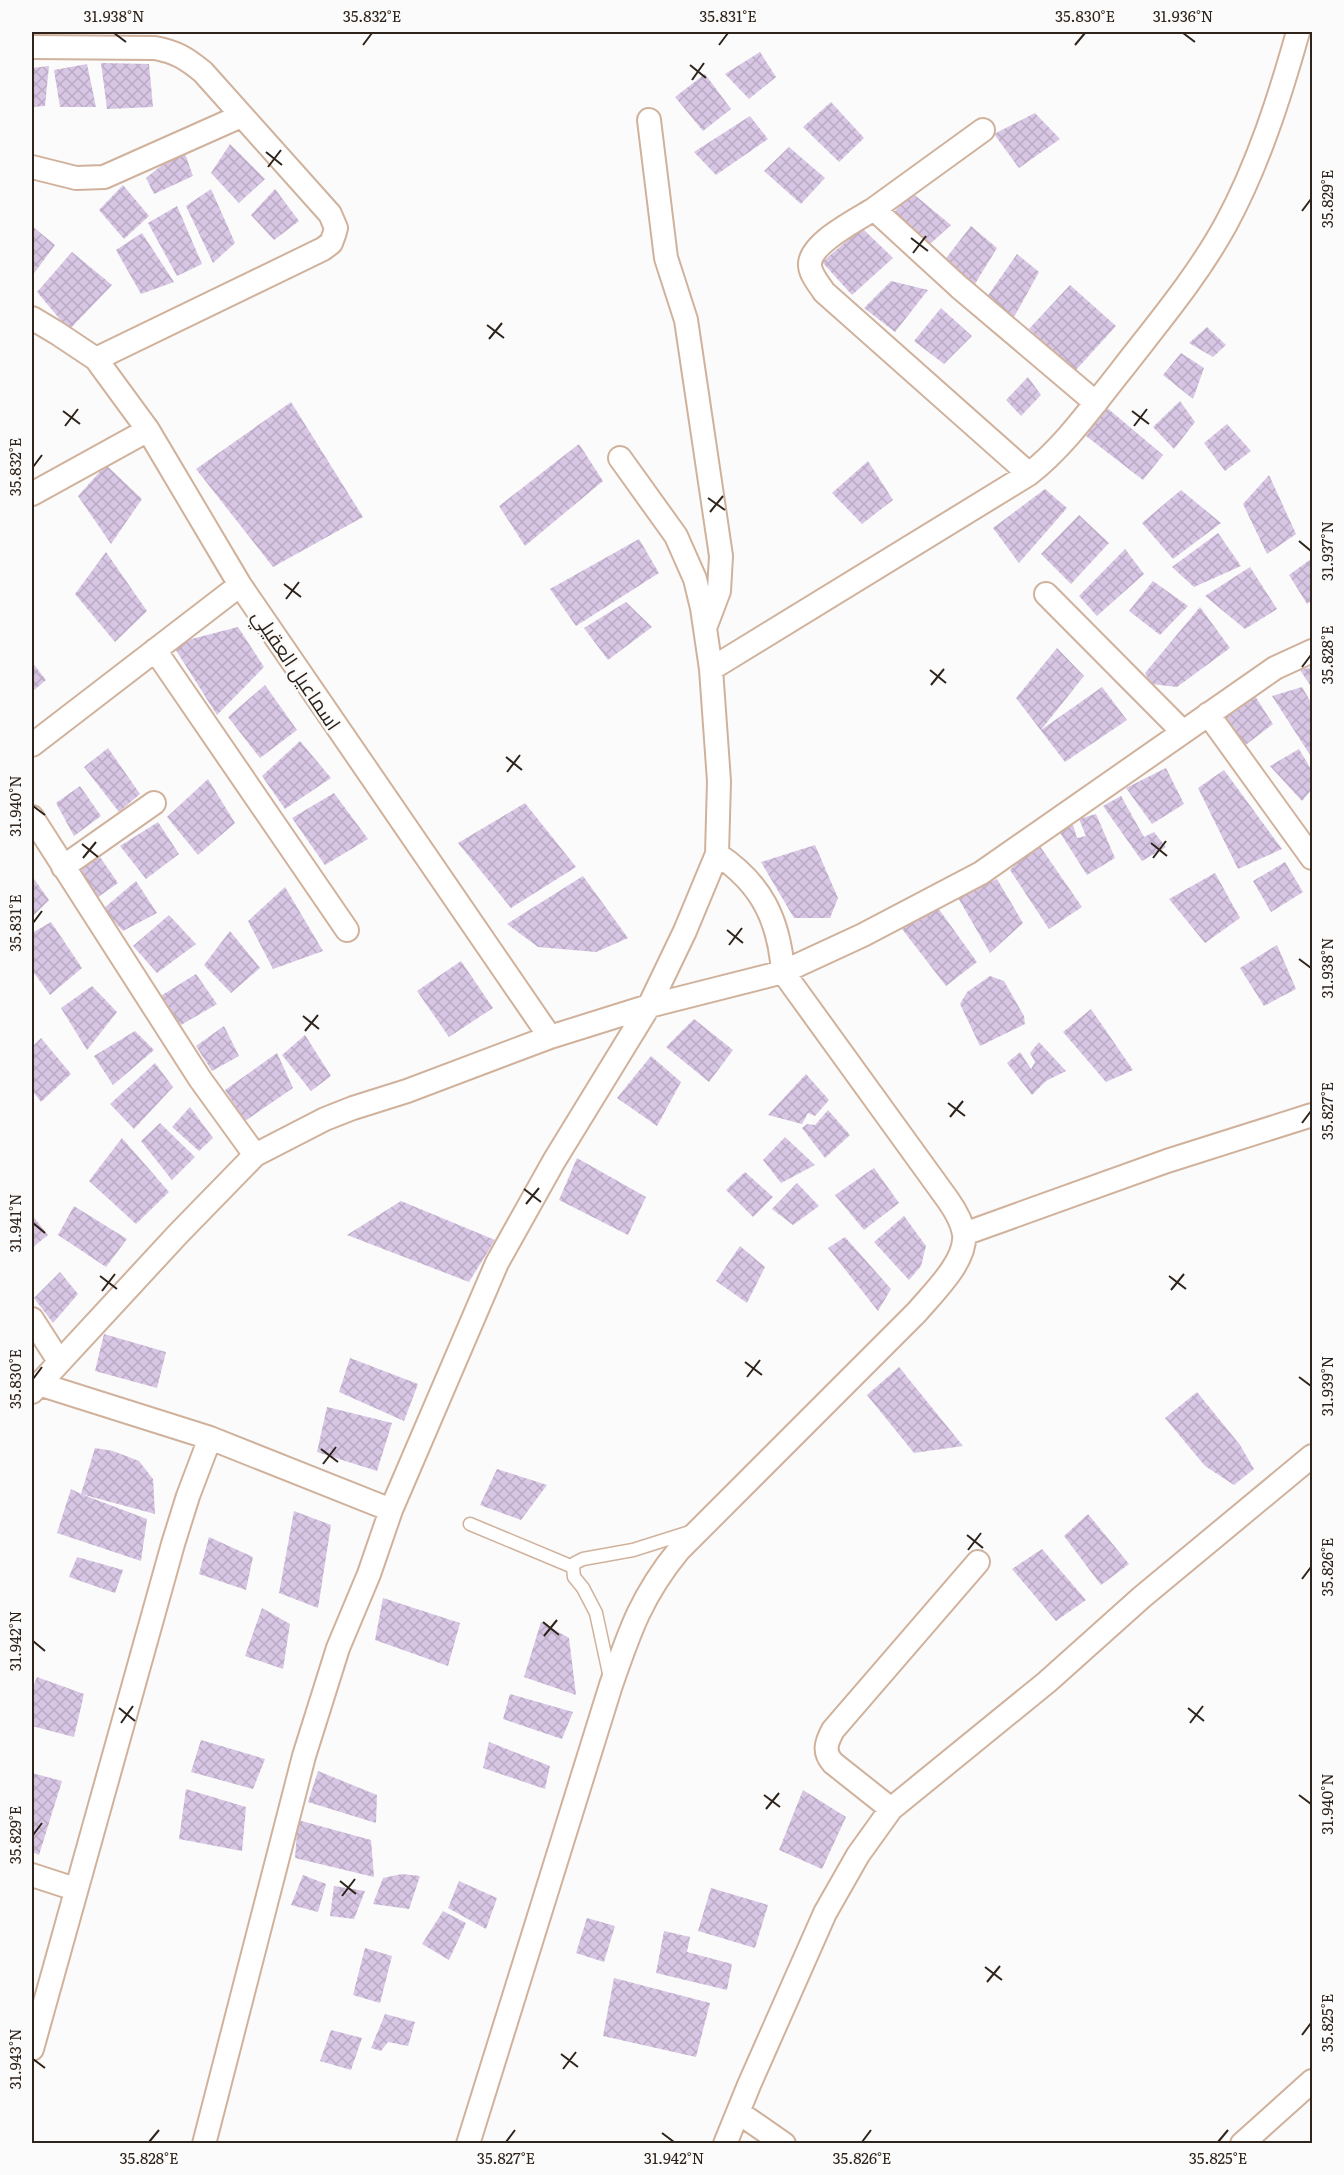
<svg xmlns="http://www.w3.org/2000/svg" width="1344" height="2175" font-family="Literata,Cairo,serif">
	<style>
		.building { fill: url(#building-cross-hatch) }
		.lines { fill: none; stroke-linecap: round; stroke-linejoin: round }
		.lane-casing { stroke: #d0b29c; stroke-width: 15 }
		.street-casing { stroke: #d0b29c; stroke-width: 26 }
		.lane { stroke: #fff; stroke-width: 12 }
		.street { stroke: #fff; stroke-width: 22 }
		.ticks { fill: none; stroke: #2f241b; stroke-width: 2 }
		.labels { text-anchor: middle; dominant-baseline: central; stroke-width: 5; stroke-linejoin: round; paint-order: stroke }
		.street-label { font-size: 20px; fill: #2f241b; stroke: #fbfbfb }
		.neatline { fill: none; stroke: #2f241b; stroke-width: 2 }
		.ticks-label { font-size: 15px; text-anchor: middle; fill: #2f241b }
	</style>
	<defs>
		<pattern id="building-cross-hatch" width="8" height="8" patternUnits="userSpaceOnUse" patternTransform="scale(1.5)"><rect width="8" height="8" fill="#d8c6e5"/><path d="M0 0l8 8M0 8l8-8" fill="none" stroke="#baaac4"/></pattern>
	</defs>
	<rect width="100%" height="100%" fill="#fbfbfb"/>
	<path class="building" d="M760,52l16,25 -27,22 -24,-25z
		M101,63l48,1 4,43 -46,2z
		M87,64l9,43h-36l-6,-37z
		M49,66l-4,40 -13,1v-39z
		M705,74l26,35 -28,22 -28,-34z
		M831,102l33,36 -25,24 -36,-35z
		M1035,113l25,26 -41,29 -25,-34z
		M750,116l18,23 -52,36 -22,-23z
		M230,144l35,35 -26,24 -28,-30z
		M789,147l36,31 -24,26 -37,-33z
		M183,148l10,28 -39,18 -8,-16z
		M123,185l26,31 -25,23 -25,-29z
		M211,189l24,54 -22,20 -27,-57z
		M275,189l24,32 -25,19 -23,-25z
		M911,192l40,33 -22,20 -38,-29z
		M177,206l25,58 -25,12 -29,-53z
		M32,226l23,19 -23,31z
		M971,226l26,22 -27,44 -30,-26z
		M862,228l31,30 -41,37 -30,-33z
		M142,233l32,49 -33,12 -25,-44z
		M72,252l40,33 -43,45 -32,-38z
		M1017,254l22,18 -25,45 -27,-20z
		M891,281l37,9 -33,42 -31,-24z
		M1070,285l46,41 -41,45 -46,-42z
		M941,308l31,28 -28,28 -30,-23z
		M1207,327l19,18 -13,12 -24,-14z
		M1181,353l23,15 -11,31 -30,-24z
		M1028,377l13,18 -20,21 -15,-16z
		M1180,401l15,21 -21,27 -21,-22z
		M291,402l72,115 -90,50 -77,-98z
		M1106,407l57,48 -20,25 -57,-44z
		M1227,424l24,27 -26,20 -21,-28z
		M579,444l24,37 -78,65 -26,-40z
		M868,461l25,39 -31,24 -30,-31z
		M106,465l36,34 -31,45 -33,-48z
		M1269,475l27,59 -29,20 -24,-50z
		M1045,489l22,19 -48,55 -26,-35z
		M1181,490l40,33 -48,36 -31,-36z
		M1079,515l30,28 -38,41 -30,-30z
		M1218,533l23,33 -47,21 -22,-20z
		M639,539l20,34 -83,53 -26,-37z
		M1125,549l19,25 -47,42 -18,-20z
		M106,552l41,59 -32,31 -40,-48z
		M1311,559l1,41 -5,4 -18,-29z
		M1250,567l27,42 -32,20 -40,-33z
		M1153,581l35,25 -28,29 -31,-24z
		M626,602l26,25 -44,33 -24,-32z
		M1200,607l30,41 -53,39 -26,-3 -6,-11z
		M238,627l26,40 -47,48 -45,-71z
		M1057,648l27,28 -43,54 61,-43 25,33 -62,42 -49,-64z
		M32,662l14,18 -14,12z
		M1312,667v21l-12,-18z
		M265,685l32,45 -37,28 -32,-41z
		M1302,687l10,17v54l-40,-62z
		M1253,693l20,31 -30,23 -23,-30z
		M300,741l31,37 -46,31 -23,-33z
		M108,748l32,46 -21,18 -35,-45z
		M1299,749l13,22v18l-10,12 -32,-35z
		M1166,768l18,36 -32,20 -26,-36z
		M1224,770l58,79 -44,20 -40,-81z
		M208,779l27,44 -37,32 -31,-38z
		M80,786l21,30 -27,20 -18,-33z
		M334,793l34,46 -43,26 -33,-47z
		M1121,796l23,41 10,-5 12,15 -24,14 -39,-55z
		M525,803l51,64 -65,41 -53,-65z
		M1096,814l19,44 -28,17 -30,-47 16,-3 4,13 9,-2 -7,-17z
		M158,822l21,32 -33,25 -26,-33z
		M1037,842l45,65 -33,22 -39,-59z
		M815,845l23,53 -8,20h-36l-33,-56z
		M100,857l18,26 -24,17 -20,-29z
		M1285,862l18,30 -32,20 -18,-31z
		M1215,873l25,45 -35,25 -36,-44z
		M32,876l17,24 -17,17z
		M583,876l45,62 -32,14 -58,-5 -31,-23z
		M997,879l26,44 -33,30 -33,-57z
		M136,881l21,32 -34,18 -20,-22z
		M285,887l38,64 -50,18 -25,-48z
		M938,908l39,54 -31,24 -44,-57z
		M169,915l27,29 -39,29 -24,-27z
		M51,922l31,46 -32,27 -18,-25v-37z
		M230,931l30,37 -29,25 -27,-28z
		M1277,945l19,44 -32,17 -24,-38z
		M461,961l32,47 -44,29 -32,-46z
		M196,974l21,30 -36,21 -22,-28z
		M990,976l14,5 20,35 1,8 -45,22 -20,-42 7,-12z
		M92,986l25,26 -30,38 -26,-42z
		M1091,1009l42,61 -27,12 -43,-50z
		M694,1019l39,31 -24,32 -43,-35z
		M224,1026l15,30 -27,15 -16,-25z
		M135,1031l19,19 -41,35 -19,-29z
		M305,1035l26,41 -20,15 -29,-36z
		M41,1038l30,36 -30,28 -9,-12v-43z
		M1039,1042l27,29 -20,10 -14,14 -25,-32 13,-11 11,17 4,-7 -5,-9z
		M277,1053l16,35 -48,33 -20,-31z
		M651,1056l30,26 -24,44 -40,-28z
		M155,1063l18,24 -39,42 -24,-25z
		M806,1074l23,26 -14,16 -7,-3 -6,11 -34,-9z
		M190,1107l23,31 -14,13 -27,-24z
		M828,1110l22,25 -25,23 -23,-30 5,-4 8,1z
		M160,1123l35,34 -23,23 -31,-39z
		M785,1137l30,28 -34,18 -18,-23z
		M122,1138l47,54 -33,32 -47,-43z
		M577,1158l69,39 -18,38 -69,-35z
		M874,1168l25,35 -35,27 -29,-35z
		M745,1172l28,25 -20,20 -27,-27z
		M797,1183l22,23 -26,19 -21,-16z
		M401,1201l94,39 -26,42 -122,-47z
		M74,1206l53,33 -21,28 -48,-32z
		M32,1215l16,20 -16,13z
		M904,1216l22,30 -5,20 -12,14 -35,-38z
		M845,1237l46,52 -13,22 -50,-63z
		M740,1246l25,21 -18,36 -31,-22z
		M60,1272l18,22 -25,29 -19,-25z
		M104,1334l62,18 -9,36 -62,-17z
		M350,1358l68,26 -14,37 -65,-29z
		M899,1367l64,79 -49,7 -47,-58z
		M1197,1392l43,53 14,24 -20,16 -29,-19 -40,-48z
		M327,1407l65,16 -15,48 -60,-19z
		M95,1448l18,3 26,10 14,18 2,35 -74,-20 66,25 -6,42 -84,-28 14,-44 10,5z
		M497,1469l50,16 -26,35 -41,-15z
		M294,1511l37,14 -13,83 -39,-15z
		M1088,1514l41,50 -28,21 -37,-49z
		M209,1537l44,20 -7,33 -47,-16z
		M1042,1549l44,51 -30,21 -44,-52z
		M77,1557l46,13 -8,23 -46,-16z
		M383,1598l77,25 -12,43 -73,-26z
		M262,1608l28,16 -7,45 -38,-13z
		M541,1622l28,16 7,57 -52,-18z
		M37,1677l47,17 -10,43 -42,-11v-37z
		M510,1694l63,18 -11,27 -59,-20z
		M201,1740l64,19 -12,30 -62,-17z
		M489,1742l61,24 -5,23 -62,-21z
		M318,1771l59,24 -1,28 -68,-21z
		M32,1773l30,8 -23,74 -7,-3z
		M186,1789l60,18 -4,44 -63,-12z
		M803,1790l43,27 -24,52 -43,-19z
		M298,1820l73,20 3,37 -79,-19z
		M402,1874l18,2 -11,33 -36,-5 10,-26z
		M303,1875l23,9 -8,28 -27,-7z
		M459,1881l38,17 -11,31 -38,-21z
		M334,1886l31,5 -11,28 -24,-3z
		M711,1888l57,17 -13,43 -57,-17z
		M443,1911l23,12 -17,37 -27,-16z
		M587,1918l28,8 -11,36 -28,-9z
		M664,1931l26,6 -3,15 45,12 -5,26 -71,-17z
		M365,1948l27,8 -12,47 -27,-8z
		M614,1978l96,25 -14,54 -93,-21z
		M385,2014l30,8 -7,24 -20,-4 -7,9 -10,-3z
		M331,2030l31,8 -11,32 -31,-9z"/>
	<g class="lines">
		<g class="lane-casing">
			<path id="lane" d="M470,1524l103,43
				M610,1678l-14,-65 -13,-25 -9,-11 -1,-10 2,-4 8,-4 50,-9 57,-18"/>
		</g>
		<g class="street-casing">
			<path id="street" d="M32,47l123,1c21,4 31,10 48,24l127,142 6,14 -2,7 -3,8 -8,6 -227,110
				M649,120l17,138 20,62 35,236 -2,35 -14,37
				M32,167l44,11 28,-1 137,-61
				M874,209l109,-79
				M32,318l25,15 39,26 52,71 92,155 310,452
				M620,458l56,78 19,43 7,29 9,61 8,112 -2,73
				M1029,474l-205,-182c-5,-8 -15,-19 -14,-29 2,-21 48,-44 64,-54l85,78 137,116
				M32,494l116,-64
				M1046,594l137,138
				M155,650l192,280
				M711,669l318,-195c35,-27 63,-67 91,-102 37,-48 77,-95 106,-148 32,-59 54,-128 72,-192
				M1208,714l104,144
				M32,745l208,-160
				M32,817l168,262 55,76
				M63,867l91,-64
				M964,1234l203,-73 145,-46
				M32,1319l27,42
				M39,1384l171,54 181,72
				M32,1392l146,-158 77,-79 70,-36 28,-11 54,-17 143,-54 99,-31 134,-34 80,-37 118,-62 294,-205 37,-17
				M891,1809l-58,-46c-10,-11 -7,-20 0,-33l145,-168
				M32,1875l43,14
				M32,2049l141,-505 15,-48 22,-58
				M738,2112l46,32
				M204,2144l100,-388 34,-108 31,-74 22,-64 106,-247 57,-102 95,-155 36,-75 32,-77c44,29 62,65 66,118l165,228c7,10 14,21 16,34 3,27 -31,59 -47,78l-238,238c-37,45 -49,80 -68,135l-143,459
				M725,2144l24,-59 76,-172 33,-58 33,-46 156,-127 95,-85 170,-141
				M1242,2144l70,-63"/>
		</g>
		<use href="#lane" class="lane"/>
		<use href="#street" class="street"/>
	</g>
	<path class="ticks" d="M114,33l12,9M1183,33l12,9M363,45l9,-12M719,45l9,-12M1075,45l10,-12M690,65l16,13M692,80l12,-17M266,152l16,13M268,167l13,-17M1302,211l9,-12M911,238l17,13M913,253l13,-17M487,325l17,13M489,339l13,-16M63,411l17,13M1132,411l17,13M65,426l13,-17M1134,426l13,-17M33,467l9,-12M708,498l17,12M710,512l13,-16M1299,541l12,10M284,584l17,13M286,599l13,-17M1302,667l9,-12M930,670l16,13M931,685l13,-16M506,757l16,13M507,772l13,-17M33,806l12,9M1151,843l16,13M82,844l16,13M83,858l13,-16M1153,858l13,-17M33,923l9,-12M727,930l16,13M729,945l13,-17M1299,959l12,9M303,1016l16,13M305,1031l13,-16M948,1103l17,13M950,1117l13,-16M1302,1123l9,-12M524,1189l17,13M526,1204l13,-16M33,1223l12,10M100,1276l17,13M1169,1276l17,13M1171,1290l13,-16M102,1291l13,-17M745,1362l17,13M747,1377l13,-17M1299,1377l12,9M33,1379l9,-12M321,1449l17,13M323,1464l13,-17M967,1535l16,13M968,1550l13,-17M1302,1579l9,-12M543,1622l16,13M544,1636l13,-16M33,1641l12,10M119,1708l16,13M1188,1708l16,13M121,1723l12,-17M1190,1723l13,-17M764,1795l16,12M1299,1795l12,9M766,1809l13,-16M33,1835l9,-12M340,1881l16,13M342,1896l13,-17M985,1967l17,13M987,1982l13,-16M1302,2035l9,-12M561,2054l17,13M33,2059l12,9M563,2069l13,-17M662,2133l12,9M149,2142l10,-12M506,2142l9,-12M862,2142l9,-12M1218,2142l10,-12"/>
	<g class="labels">
		<g class="street-label">
			<text transform="translate(298 669) rotate(56)">اسماعيل العقيلي</text>
		</g>
	</g>
	<rect width="1344" height="2175" fill="none" stroke="#fbfbfb" stroke-width="66"/>
	<rect x="33" y="33" width="1278" height="2109" class="neatline"/>
	<g class="ticks-label">
		<text x="114" y="22">31.938°N</text>
		<text x="372" y="22">35.832°E</text>
		<text x="728" y="22">35.831°E</text>
		<text x="1085" y="22">35.830°E</text>
		<text x="1183" y="22">31.936°N</text>
		<text transform="translate(1328 199) rotate(-90)" y="5">35.829°E</text>
		<text transform="translate(16 467) rotate(-90)" y="5">35.832°E</text>
		<text transform="translate(1328 551) rotate(-90)" y="5">31.937°N</text>
		<text transform="translate(1328 655) rotate(-90)" y="5">35.828°E</text>
		<text transform="translate(16 806) rotate(-90)" y="5">31.940°N</text>
		<text transform="translate(16 923) rotate(-90)" y="5">35.831°E</text>
		<text transform="translate(1328 968) rotate(-90)" y="5">31.938°N</text>
		<text transform="translate(1328 1111) rotate(-90)" y="5">35.827°E</text>
		<text transform="translate(16 1223) rotate(-90)" y="5">31.941°N</text>
		<text transform="translate(16 1379) rotate(-90)" y="5">35.830°E</text>
		<text transform="translate(1328 1386) rotate(-90)" y="5">31.939°N</text>
		<text transform="translate(1328 1567) rotate(-90)" y="5">35.826°E</text>
		<text transform="translate(16 1641) rotate(-90)" y="5">31.942°N</text>
		<text transform="translate(1328 1804) rotate(-90)" y="5">31.940°N</text>
		<text transform="translate(16 1835) rotate(-90)" y="5">35.829°E</text>
		<text transform="translate(1328 2023) rotate(-90)" y="5">35.825°E</text>
		<text transform="translate(16 2059) rotate(-90)" y="5">31.943°N</text>
		<text x="149" y="2164">35.828°E</text>
		<text x="506" y="2164">35.827°E</text>
		<text x="674" y="2164">31.942°N</text>
		<text x="862" y="2164">35.826°E</text>
		<text x="1218" y="2164">35.825°E</text>
	</g>
</svg>
